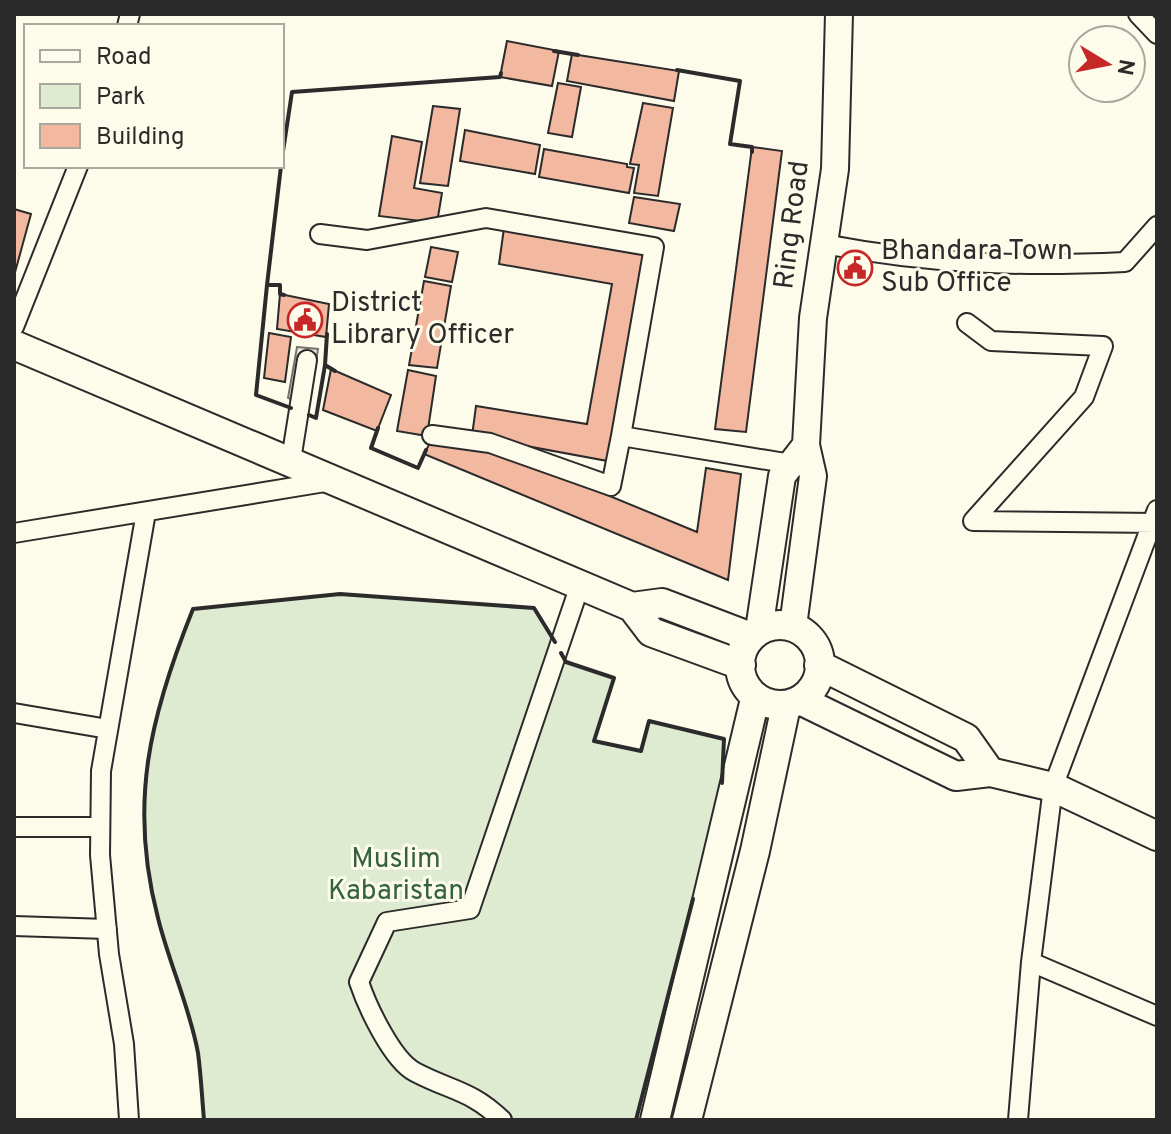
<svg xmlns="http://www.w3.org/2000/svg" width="1171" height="1134" font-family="Overpass,sans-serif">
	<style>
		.green { fill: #deebd1; stroke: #74746e; stroke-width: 2 }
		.parking { fill: #eceadb; stroke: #74746e; stroke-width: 2 }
		.building { fill: #f2b8a0; stroke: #2b2b2b; stroke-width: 2 }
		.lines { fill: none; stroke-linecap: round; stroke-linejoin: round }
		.street-casing { stroke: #2b2b2b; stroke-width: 22 }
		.secondary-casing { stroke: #2b2b2b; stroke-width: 30 }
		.primary-casing { stroke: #2b2b2b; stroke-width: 32 }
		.street { stroke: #fdfbea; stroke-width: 18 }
		.secondary { stroke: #fdfbea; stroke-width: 26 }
		.primary { stroke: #fdfbea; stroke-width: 28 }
		.wall { stroke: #2b2b2b; stroke-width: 4 }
		.labels { text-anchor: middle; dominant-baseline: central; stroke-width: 6; stroke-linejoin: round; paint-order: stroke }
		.street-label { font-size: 28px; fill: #2b2b2b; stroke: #fdfbea }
		.poi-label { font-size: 28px; fill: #2b2b2b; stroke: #fdfbea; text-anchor: start }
		.park-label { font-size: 28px; fill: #34623c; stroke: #fdfbea }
	</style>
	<rect width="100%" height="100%" fill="#fdfbea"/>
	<path class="green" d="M340,594l194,14 32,54 48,16 -20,63 47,10 8,-30 75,18 -2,50 -86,331h-432c-2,-22 -3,-45 -6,-67 -8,-45 -29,-90 -40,-135 -30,-114 -8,-202 35,-309z"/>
	<path class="parking" d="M297,347l21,2 -9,58 -21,-9z"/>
	<path class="building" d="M507,41l52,10 -7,35 -52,-9z
		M572,54l107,17 -5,30 -107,-20z
		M558,83l23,4 -9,50 -24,-4z
		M643,103l30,5 -15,88 -24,-3 5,-28 -9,-1z
		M433,106l27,3 -12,77 -28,-3z
		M465,130l75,15 -5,29 -75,-13z
		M392,136l30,6 -8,46 28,5 -5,30 -58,-7z
		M752,147l30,4 -36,281 -31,-3z
		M544,149l83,15v3l7,1 -5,25 -90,-16z
		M634,197l46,7 -6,27 -45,-8z
		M14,209l17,5 -17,62z
		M504,228l144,23 -35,211 -141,-26 4,-30 111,18 25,-140 -113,-20z
		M431,247l27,5 -6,30 -27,-5z
		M424,281l27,5 -14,82 -28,-3z
		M280,294l49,10 -3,33 -49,-8z
		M269,333l22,4 -6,45 -21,-4z
		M331,369l60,26 -14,36 -54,-21z
		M408,370l28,6 -9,60 -30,-5z
		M431,441l67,9 199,82 9,-64 35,6 -13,106 -304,-126z"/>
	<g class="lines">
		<g class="street-casing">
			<path id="street" d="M1138,14l19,20
				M127,26l3,-12
				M320,234l47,6 119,-22 168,29 -33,189 170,28
				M824,244c105,20 195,23 301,18l32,-36
				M967,323l24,18 112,5 -19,51 -111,124 184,2
				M14,327l64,-161
				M432,435l58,8 121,43 10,-50
				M291,460l16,-100
				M14,533l317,-52
				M14,713l94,16
				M14,827h86
				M14,926l93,3
				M1031,962l126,54
				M129,1120l-5,-76 -15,-90 -9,-99 1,-84 45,-259
				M502,1120c-31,-30 -51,-29 -87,-48 -23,-12 -48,-66 -56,-90l28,-60 83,-13 110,-324
				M1018,1120l13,-158 22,-175 104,-277"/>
		</g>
		<g class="secondary-casing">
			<path id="secondary" d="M793,626l20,-150 -7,-31 7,-127 22,-149 4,-155
				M759,630l23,-154 24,-31"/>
		</g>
		<g class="primary-casing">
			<path id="primary" d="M14,345l618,262 19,25 90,33
				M632,607l30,-4 89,34
				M740 665a40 40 0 1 1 80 0a40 40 0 1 1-80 0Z
				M819,665l147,73 24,34
				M800,700l156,76 34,-4 63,15 104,49
				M655,1120l100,-421
				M687,1120l68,-269 31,-145"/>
		</g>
		<use href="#street" class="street"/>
		<use href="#secondary" class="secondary"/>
		<use href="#primary" class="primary"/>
		<path class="wall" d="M554,51l24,4
			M677,70l63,11 -10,63 22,3v5
			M282,158l10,-66 208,-15 1,-4
			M281,166l-14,119h13v9l4,1
			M267,285l-11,110 35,13
			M327,334l-2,31 10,6
			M309,415l7,3 9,-53
			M378,428l-7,20 47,20 8,-18
			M561,653l5,9 48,16 -20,63 47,10 8,-30 75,18 -2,44
			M204,1120c-2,-22 -3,-45 -6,-67 -8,-45 -29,-90 -40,-135 -30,-114 -8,-202 35,-309l147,-15 194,14 21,34
			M636,1120l57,-221"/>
	</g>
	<defs>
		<g id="civic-ring" transform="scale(1.8)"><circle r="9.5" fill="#fdfbea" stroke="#c62828" stroke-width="1.5"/><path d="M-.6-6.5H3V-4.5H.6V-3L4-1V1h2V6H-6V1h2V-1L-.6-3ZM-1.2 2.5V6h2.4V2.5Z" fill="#c62828"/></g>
	</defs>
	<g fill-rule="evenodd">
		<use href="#civic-ring" x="855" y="268"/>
		<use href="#civic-ring" x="305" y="320"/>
	</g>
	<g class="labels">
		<g class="street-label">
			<text transform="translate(793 225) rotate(-83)">Ring Road</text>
		</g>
		<g class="poi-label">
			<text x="881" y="252">Bhandara Town<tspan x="881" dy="32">Sub Office</tspan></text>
			<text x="331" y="304">District<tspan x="331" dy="32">Library Officer</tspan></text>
		</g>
		<g class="park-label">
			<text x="396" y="860">Muslim<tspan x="396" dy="32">Kabaristan</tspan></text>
		</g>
	</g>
	<rect width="1171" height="1134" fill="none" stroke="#2b2b2b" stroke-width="32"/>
	<rect x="24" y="24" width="260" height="144" fill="#fdfbea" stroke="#a9a89e" stroke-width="2"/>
	<rect x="40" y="50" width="40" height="12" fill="#fdfbea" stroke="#a9a89e" stroke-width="2"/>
	<text x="96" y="64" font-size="24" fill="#2b2b2b">Road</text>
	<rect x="40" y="84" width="40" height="24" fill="#deebd1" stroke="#a9a89e" stroke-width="2"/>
	<text x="96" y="104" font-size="24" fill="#2b2b2b">Park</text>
	<rect x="40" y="124" width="40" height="24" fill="#f2b8a0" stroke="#a9a89e" stroke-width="2"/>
	<text x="96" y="144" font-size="24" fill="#2b2b2b">Building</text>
	<g transform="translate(1107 64) rotate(100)"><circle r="38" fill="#fdfbea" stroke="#a9a89e" stroke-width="2"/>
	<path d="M0-6L14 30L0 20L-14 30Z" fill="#c62828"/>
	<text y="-12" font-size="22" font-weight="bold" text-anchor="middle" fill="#2b2b2b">N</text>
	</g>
</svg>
